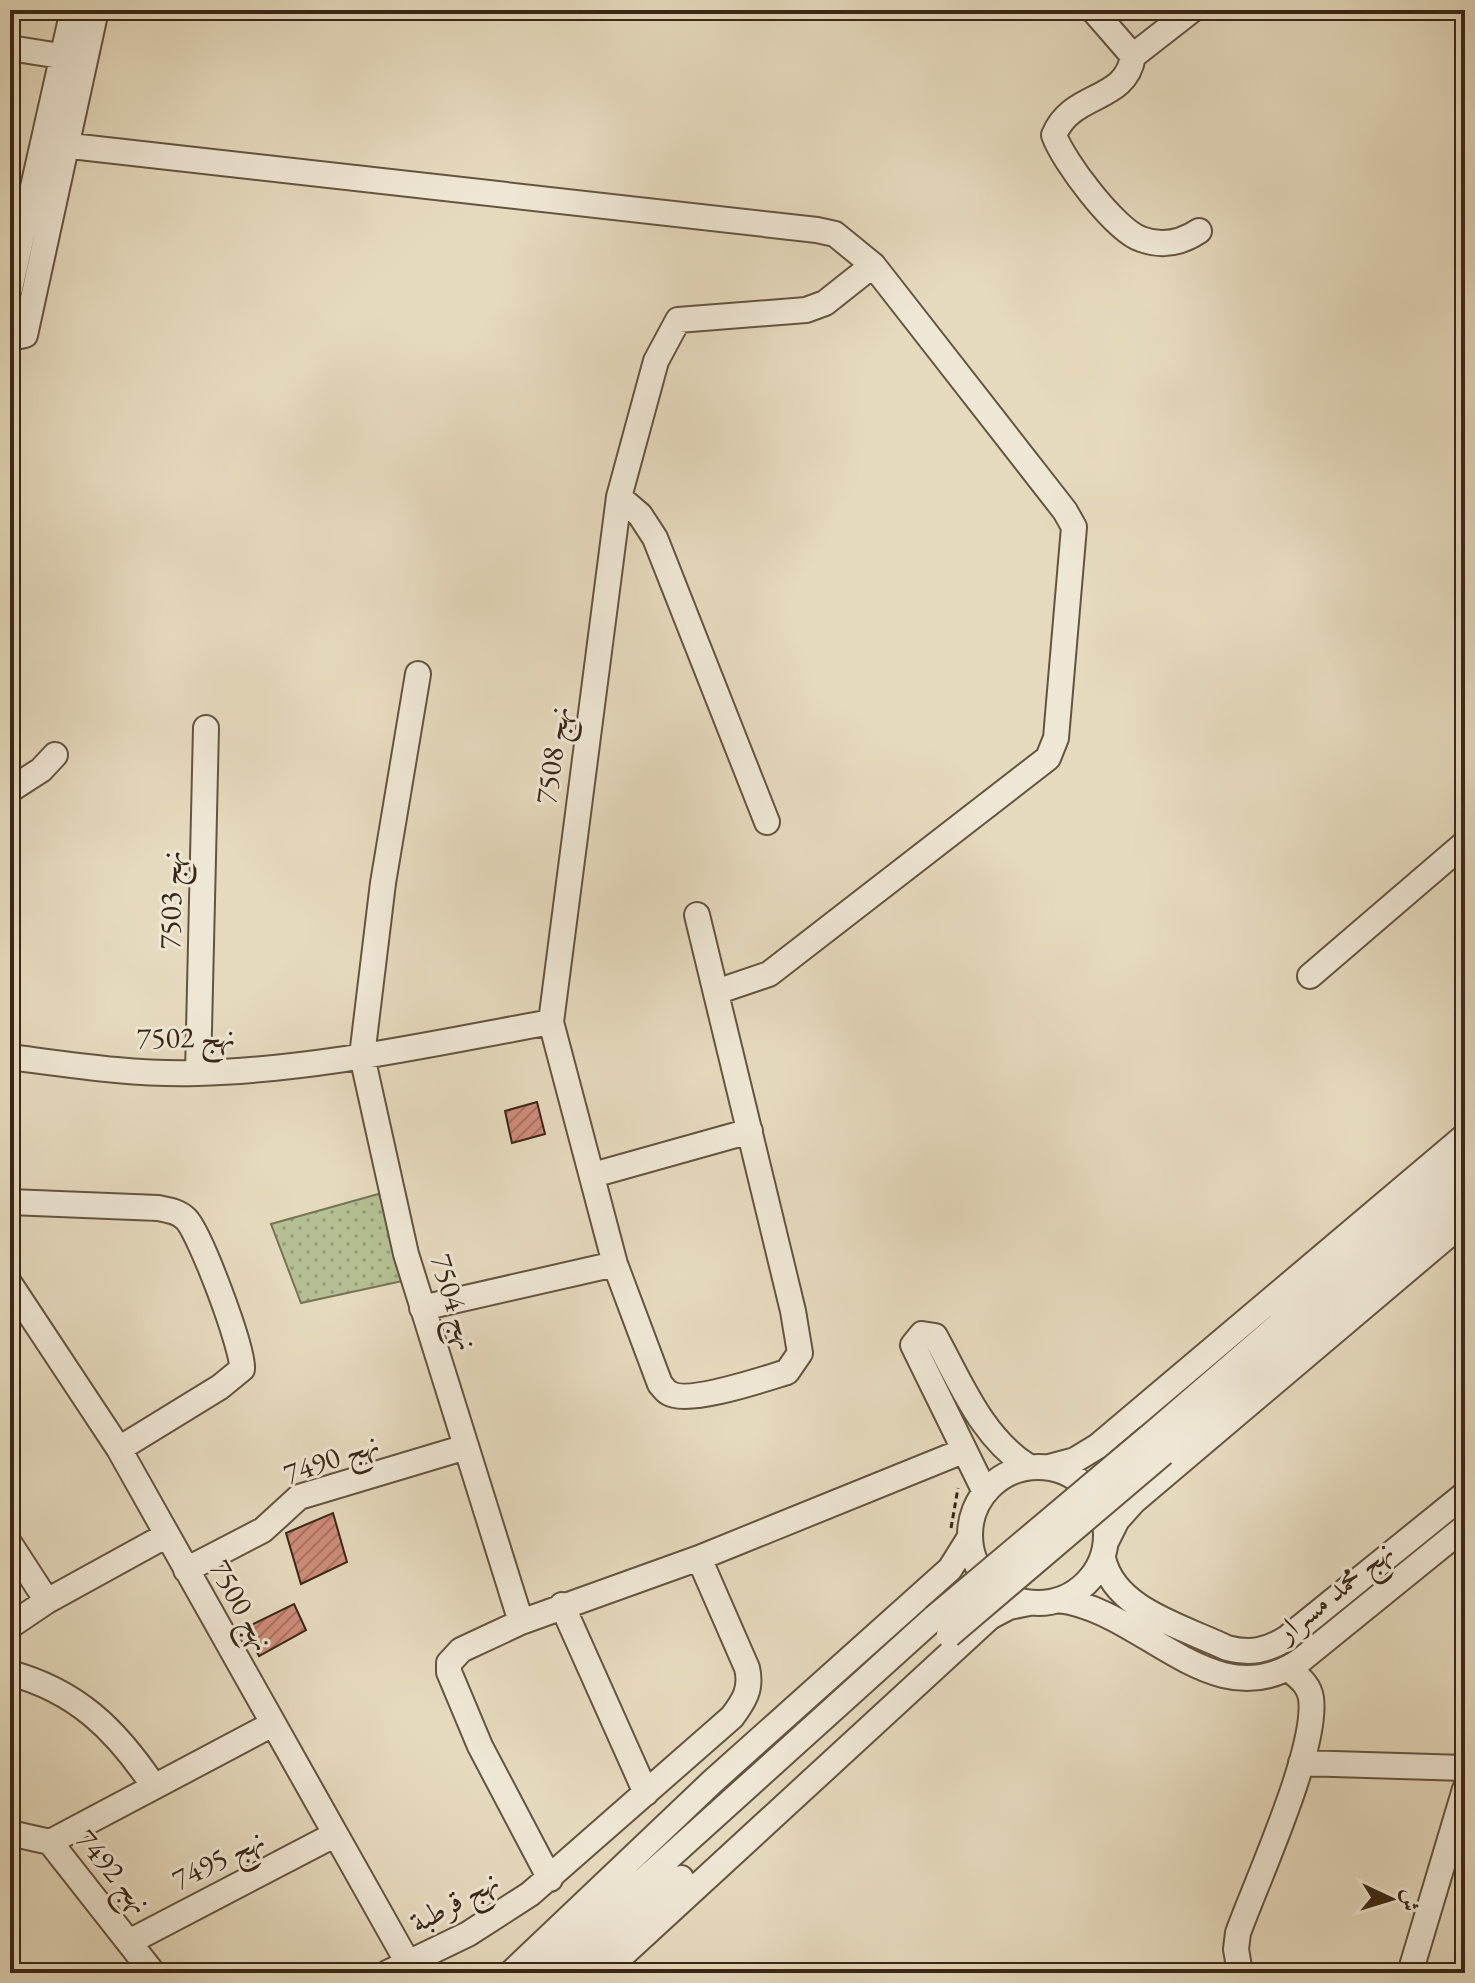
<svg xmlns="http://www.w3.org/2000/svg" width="1475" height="1983" font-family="'EB Garamond',Amiri,serif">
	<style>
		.grass { fill: url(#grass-dots); stroke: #767454; stroke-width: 2 }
		.building { fill: url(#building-hatch); stroke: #392715; stroke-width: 2 }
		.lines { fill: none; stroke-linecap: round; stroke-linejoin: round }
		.minor-casing { stroke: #64543f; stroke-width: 28 }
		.path { stroke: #392715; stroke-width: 3; stroke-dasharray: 6 4; stroke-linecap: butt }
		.minor { stroke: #efe7d5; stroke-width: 24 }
		.minor-bridge-casing { stroke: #64543f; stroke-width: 28; stroke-linecap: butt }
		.minor-bridge { stroke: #efe7d5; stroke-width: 24 }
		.labels { text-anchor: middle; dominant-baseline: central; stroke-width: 6; stroke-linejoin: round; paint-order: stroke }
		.street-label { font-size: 30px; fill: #392715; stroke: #efe7d5 }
	</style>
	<defs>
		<pattern id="grass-dots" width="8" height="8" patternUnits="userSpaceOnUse" patternTransform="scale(2)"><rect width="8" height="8" fill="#b4c093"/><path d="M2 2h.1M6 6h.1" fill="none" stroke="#939c77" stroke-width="1.8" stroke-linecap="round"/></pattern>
		<pattern id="building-hatch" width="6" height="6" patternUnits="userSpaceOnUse" patternTransform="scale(2)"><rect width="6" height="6" fill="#cf8c7a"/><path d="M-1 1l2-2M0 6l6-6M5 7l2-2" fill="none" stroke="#a97263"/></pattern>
	</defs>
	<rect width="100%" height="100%" fill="#e6dabe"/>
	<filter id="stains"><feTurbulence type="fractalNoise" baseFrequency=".0025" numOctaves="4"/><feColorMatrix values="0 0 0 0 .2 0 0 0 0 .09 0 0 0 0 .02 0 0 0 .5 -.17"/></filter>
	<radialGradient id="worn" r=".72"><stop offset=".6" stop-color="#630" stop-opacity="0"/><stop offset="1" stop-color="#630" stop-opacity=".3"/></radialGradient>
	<path class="grass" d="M382,1193l25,87 -106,23 -30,-79z"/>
	<path class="building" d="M537,1102l8,32 -33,9 -7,-32z
		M333,1513l14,49 -46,22 -15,-51z
		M294,1604l12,26 -47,26 -14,-28z"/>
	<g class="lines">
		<g class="minor-casing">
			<path id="minor" d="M1093,10l40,46
				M1192,10l-59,46c-7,47 -61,35 -79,79 9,26 61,95 87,104 21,8 40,4 58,-8
				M10,48l69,11
				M44,143l773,87 18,4 38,31 192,246 9,16 -18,211 -8,20 -279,216 -53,18
				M10,289l63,-279
				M10,338l15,-3 71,-325
				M619,497l21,18 15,23 112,284
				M418,674l-35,209 -21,173 44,198 115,368 -60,28 -12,13v9l31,74 70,133
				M10,790l31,-20 14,-15
				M697,915l96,396 7,42 -13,19c-23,7 -99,33 -118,21 -4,-2 -6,-6 -9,-9l-45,-120 -64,-242 68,-525 37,-136 22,-41 128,-10 19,-7 48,-38
				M1310,976l155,-133
				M10,1057c62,8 125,18 187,16 119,-3 238,-30 354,-51
				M198,1073l8,-345
				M593,1175l157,-44
				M10,1202l148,6c10,2 20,3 28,11 14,14 58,131 56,150l-22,18 -101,62
				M10,1284l109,165 289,514
				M422,1308l193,-44
				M1149,1437l316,-273
				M1163,1453l302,-259
				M970 1535a68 68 0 1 1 136 0a68 68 0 1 1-136 0Z
				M1049,1467l26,-7 23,-14 367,-310
				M985,1492l-72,-147 9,-11 13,2c26,47 47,102 94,131
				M1106,1542l11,-22 17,-19 331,-280
				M10,1544l37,57
				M1103,1558c11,52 81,69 124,90 23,6 40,3 60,-10l178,-144
				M186,1570l77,-40 36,-33 167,-50
				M1058,1600c85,9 156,121 243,60l164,-133
				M562,1605l84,188
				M521,1622l178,-64 264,-107
				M10,1626l37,-25 120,-66
				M10,1673c67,18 106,57 143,112
				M1301,1763l164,5
				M10,1833l40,9 103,131
				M50,1842l221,-117
				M131,1941l203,-106
				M387,1973l81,-39 62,-40 202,-177c12,-16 20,-28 15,-49l-48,-110
				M511,1973l201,-191 238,-213 20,-32
				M541,1973l393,-355
				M576,1973l105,-95
				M603,1973l387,-356 19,-10 20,-4
				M1240,1973l-4,-24 2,-16c19,-53 80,-184 73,-235 -2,-14 -13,-21 -22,-29
				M1410,1973l55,-184"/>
		</g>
		<path class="path" d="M951,1528l7,-40"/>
		<use href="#minor" class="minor"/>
		<g class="minor-bridge-casing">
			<path id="minor-bridge" d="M934,1618l215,-181
				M949,1635l214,-182"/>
		</g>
		<use href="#minor-bridge" class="minor-bridge"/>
	</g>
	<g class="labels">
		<g class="street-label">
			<text transform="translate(552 755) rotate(-82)">نهج 7508</text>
			<text transform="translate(170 900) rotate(-89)">نهج 7503</text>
			<text transform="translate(186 1037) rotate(-1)">نهج 7502</text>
			<text transform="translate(455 1302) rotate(73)">نهج 7504</text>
			<text transform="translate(331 1458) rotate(-20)">نهج 7490</text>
			<text transform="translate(1334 1591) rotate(-39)">نهج محمد مسرار</text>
			<text transform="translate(242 1605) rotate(61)">نهج 7500</text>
			<text transform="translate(218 1859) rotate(-27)">نهج 7495</text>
			<text transform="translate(114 1871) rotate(50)">نهج 7492</text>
			<text transform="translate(454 1901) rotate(-29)">نهج قرطبة</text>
		</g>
	</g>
	<rect width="1475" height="1983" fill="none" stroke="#e6dabe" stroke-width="40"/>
	<rect x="12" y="12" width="1451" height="1959" fill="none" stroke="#392715" stroke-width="4"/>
	<rect x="20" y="20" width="1435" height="1943" fill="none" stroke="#392715" stroke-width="2"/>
	<g transform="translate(1391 1899) rotate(94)" stroke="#efe7d5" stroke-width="6" paint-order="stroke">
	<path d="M0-6L14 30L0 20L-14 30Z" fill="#392715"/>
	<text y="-12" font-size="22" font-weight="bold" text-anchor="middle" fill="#392715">ش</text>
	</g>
	<rect width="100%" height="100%" filter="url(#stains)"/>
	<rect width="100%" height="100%" fill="url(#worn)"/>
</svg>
